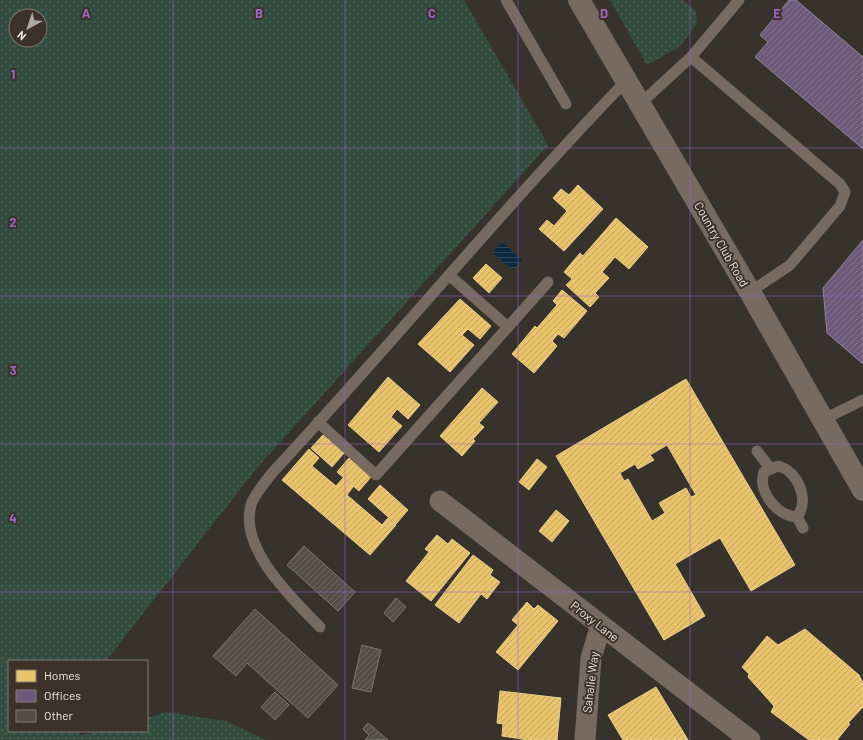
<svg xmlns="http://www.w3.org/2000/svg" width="863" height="740" font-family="Barlow,sans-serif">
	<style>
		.grass { fill: url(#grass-dots); fill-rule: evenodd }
		.water { fill: url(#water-rules) }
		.homes { fill: url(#homes-hatch); stroke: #eace8e; fill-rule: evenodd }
		.offices { fill: url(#offices-hatch); stroke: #948499 }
		.building { fill: url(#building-hatch); stroke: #7b7671 }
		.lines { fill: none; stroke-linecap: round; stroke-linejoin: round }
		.service { stroke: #766a61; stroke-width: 11 }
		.minor { stroke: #766a61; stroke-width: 21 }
		.tertiary { stroke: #766a61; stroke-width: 22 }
		.grid { fill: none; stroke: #9e64c9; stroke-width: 1; stroke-opacity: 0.55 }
		.labels { text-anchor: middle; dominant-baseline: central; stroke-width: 4; stroke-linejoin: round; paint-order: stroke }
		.street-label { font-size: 12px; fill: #eee7e1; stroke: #3c3229 }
		.grid-label { font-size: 13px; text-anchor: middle; font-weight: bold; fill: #9e64c9; stroke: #3c3229; stroke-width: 4; stroke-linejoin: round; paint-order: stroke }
	</style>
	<defs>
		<pattern id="grass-dots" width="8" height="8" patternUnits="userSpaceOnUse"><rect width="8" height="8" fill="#324c3f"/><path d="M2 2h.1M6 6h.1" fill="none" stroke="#50665a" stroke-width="1.8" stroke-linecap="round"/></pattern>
		<pattern id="water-rules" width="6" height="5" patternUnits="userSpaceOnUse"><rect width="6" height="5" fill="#0b283e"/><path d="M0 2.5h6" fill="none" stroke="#2f475a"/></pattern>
		<pattern id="homes-hatch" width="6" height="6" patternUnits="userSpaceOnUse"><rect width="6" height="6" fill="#e9c46a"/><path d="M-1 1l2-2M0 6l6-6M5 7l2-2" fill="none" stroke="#c0a460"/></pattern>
		<pattern id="offices-hatch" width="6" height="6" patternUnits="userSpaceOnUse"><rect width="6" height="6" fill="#6d597a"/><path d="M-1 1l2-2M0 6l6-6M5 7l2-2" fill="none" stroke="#82718d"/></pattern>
		<pattern id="building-hatch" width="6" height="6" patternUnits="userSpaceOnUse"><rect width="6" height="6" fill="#534e4a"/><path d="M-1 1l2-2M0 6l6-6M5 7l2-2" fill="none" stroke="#6c6864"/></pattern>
	</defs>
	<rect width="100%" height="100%" fill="#38322d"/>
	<path class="grass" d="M0,0h464l84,145 -292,324 -150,192h-97v70h66l6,4 21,-4h45v-13l18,-6 61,9 40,19h-266zM16,16h24v24h-24z
		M610,0h73l13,11 1,13 -18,23 -32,18z"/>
	<path class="water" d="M502,242l20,18 -9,10 -20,-17z"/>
	<path class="homes" d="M578,185l25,24 -39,42 -25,-22 8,-9 7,6 13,-15 -14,-13 8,-9 8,6z
		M616,218l32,29 -19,22 -14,-12 -13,15 7,6 -14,15 4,4 -9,10 -24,-22 6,-6 -8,-7 16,-19 3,3z
		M486,264l16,14 -13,15 -16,-15z
		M562,290l25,21 -23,27 -6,-4 -6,7 5,5 -23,27 -22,-19 23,-28 2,2 20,-23 -4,-4z
		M460,299l31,27 -11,13 -12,-10 -6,6 12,10 -24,27 -32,-28z
		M388,377l32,28 -12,14 -11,-10 -6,8 11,9 -23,26 -31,-27z
		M686,379l109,186 -44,26 -31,-53 -45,26 30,52 -41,24 -108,-184zM667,445l29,50 -5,2 -5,-9 -27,15 6,10 -13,8 -24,-42 -4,2 -4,-8 15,-9 3,5 16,-9 -4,-5z
		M482,388l16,14 -19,21 5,4 -11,12 2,2 -13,15 -22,-20z
		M323,435l21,18 -12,14 -21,-19z
		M309,449l10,9 -7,8 24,20 7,-8 10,9 -6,8 35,30 6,-7 8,7 -26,30 -88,-75z
		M349,458l22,19 -12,14 -22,-19z
		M537,459l10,8 -18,23 -10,-8z
		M380,485l28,25 -12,14 -28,-25z
		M556,510l13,11 -17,21 -13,-11z
		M437,535l11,9 4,-5 18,14 -39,48 -25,-20 23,-29 -4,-3z
		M473,555l20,15 -3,5 10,7 -13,17 -6,-5 -22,29 -24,-18z
		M527,602l7,7 4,-4 20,16 -40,49 -22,-18 22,-27 -6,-5z
		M805,629l54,46 4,8v24l-15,16 2,1 -13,16h-28l-38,-28 3,-6 -26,-29 1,-3 -7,-7 25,-31 11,9z
		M656,687l32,53h-65l-15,-25z
		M500,691l61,7 -4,42h-28l-27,-4 1,-12 -6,-1z"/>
	<path class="offices" d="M789,0h7l67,57v92l-108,-92 13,-15 -8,-7z
		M863,240v124l-36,-31 -4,-45z"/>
	<path class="building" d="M304,546l51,46 -17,19 -51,-46z
		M396,598l10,9 -13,15 -9,-9z
		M255,609l83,76 -30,33 -61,-55 -11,13 -23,-20z
		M362,645l19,5 -10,42 -19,-4z
		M275,692l14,13 -14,15 -14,-13z
		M368,723l20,17h-23l4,-5 -6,-6z"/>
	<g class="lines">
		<path class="service" d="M506,0l60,104
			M691,57l149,127 5,8 -5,14 -50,59 -40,27
			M640,104l51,-47 48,-57
			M508,327l40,-45
			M822,420l41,-20
			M318,422l58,53 132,-148 -58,-51
			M757,451l13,17
			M778,466c20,5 32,34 19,51 -20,-1 -40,-26 -33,-45z
			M797,517l6,11
			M320,627c-28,-29 -84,-81 -68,-125 5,-11 14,-21 21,-30 120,-129 231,-265 353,-391"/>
		<path class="minor" d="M440,501l310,239
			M585,740l6,-82 10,-33"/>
		<path class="tertiary" d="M579,0l171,292 113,198"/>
	</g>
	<path class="grid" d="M173,0v740M345,0v740M518,0v740M690,0v740M0,148h863M0,296h863M0,444h863M0,592h863"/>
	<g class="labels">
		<g class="street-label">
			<text transform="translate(722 244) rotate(60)">Country Club Road</text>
			<text transform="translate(595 621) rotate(38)">Proxy Lane</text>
			<text transform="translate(590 682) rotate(-83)">Sahalie Way</text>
		</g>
	</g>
	<g class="grid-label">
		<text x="86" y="18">A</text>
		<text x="259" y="18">B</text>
		<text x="432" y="18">C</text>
		<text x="604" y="18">D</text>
		<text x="777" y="18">E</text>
		<text x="13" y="79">1</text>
		<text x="13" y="227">2</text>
		<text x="13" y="375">3</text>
		<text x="13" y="523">4</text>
	</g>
	<rect x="8" y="660" width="140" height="72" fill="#3c3229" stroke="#837a73"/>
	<rect x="16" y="670" width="20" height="12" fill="#e9c46a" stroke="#837a73"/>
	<text x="44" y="680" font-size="12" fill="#eee7e1">Homes</text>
	<rect x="16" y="690" width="20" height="12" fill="#6d597a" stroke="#837a73"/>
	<text x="44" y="700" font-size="12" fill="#eee7e1">Offices</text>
	<rect x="16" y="710" width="20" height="12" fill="#534e4a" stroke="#837a73"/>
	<text x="44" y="720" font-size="12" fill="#eee7e1">Other</text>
	<g transform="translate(28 28) rotate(220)"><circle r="19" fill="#3c3229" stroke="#837a73"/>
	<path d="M0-3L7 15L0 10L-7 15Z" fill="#aea8a2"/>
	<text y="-6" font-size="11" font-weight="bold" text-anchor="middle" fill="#eee7e1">N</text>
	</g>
</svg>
